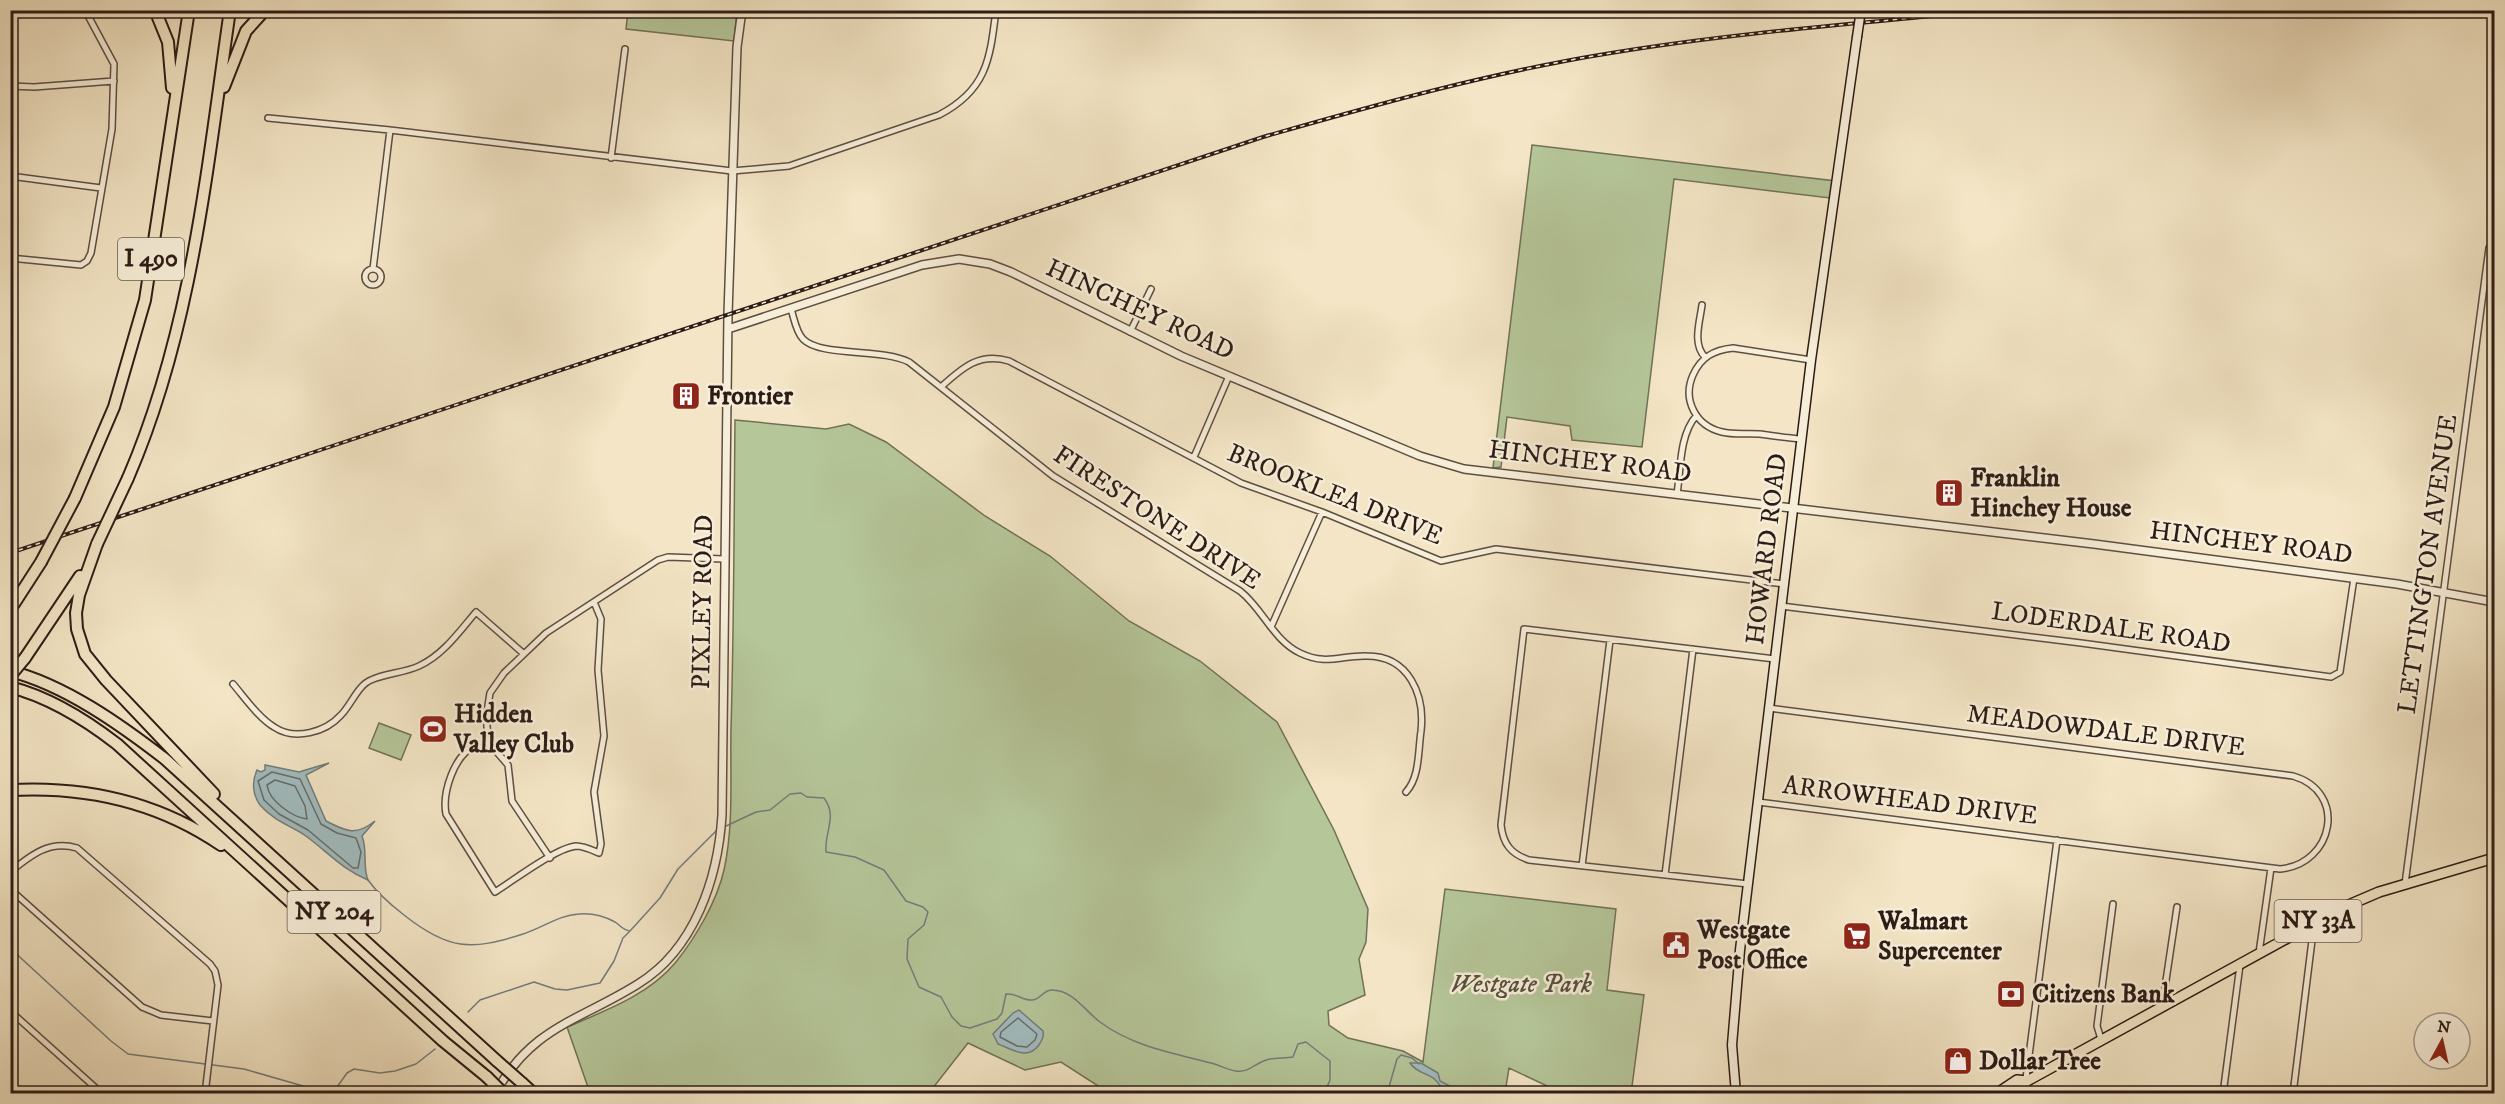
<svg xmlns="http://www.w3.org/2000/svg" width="2505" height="1104" font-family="'IM FELL DW Pica',serif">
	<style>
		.green { fill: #b5c699; stroke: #717158; stroke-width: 1.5 }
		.water { fill: #a1bcbf; stroke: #737c7b; stroke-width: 1.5 }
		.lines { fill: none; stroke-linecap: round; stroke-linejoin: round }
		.shore { stroke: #676c6a; stroke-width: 1.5 }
		.stream { stroke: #737c7b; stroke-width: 1.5 }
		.minor-casing { stroke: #5e4e42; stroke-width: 8 }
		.tertiary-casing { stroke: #5e4e42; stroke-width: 10 }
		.secondary-casing { stroke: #2d1c16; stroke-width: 11 }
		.primary-casing { stroke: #2d1c16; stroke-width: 12 }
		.motorway-casing { stroke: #2d1c16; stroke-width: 14 }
		.minor { stroke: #f7eed9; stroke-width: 5 }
		.tertiary { stroke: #f7eed9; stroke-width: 7 }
		.secondary { stroke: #f7eed9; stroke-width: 8 }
		.primary { stroke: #f3e5c5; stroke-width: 9 }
		.motorway { stroke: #f3e5c5; stroke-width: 10 }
		.rail-casing { stroke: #2d1c16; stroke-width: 4 }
		.rail { stroke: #f7eed9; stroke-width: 1.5; stroke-dasharray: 4.5; stroke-linecap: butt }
		.secondary-bridge-casing { stroke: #2d1c16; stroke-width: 11; stroke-linecap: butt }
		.motorway-bridge-casing { stroke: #2d1c16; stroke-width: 14; stroke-linecap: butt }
		.secondary-bridge { stroke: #f7eed9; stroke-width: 8 }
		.motorway-bridge { stroke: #f3e5c5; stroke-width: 10 }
		.labels { text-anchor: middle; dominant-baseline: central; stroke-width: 5; stroke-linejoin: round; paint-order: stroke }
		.shield { fill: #f7eed9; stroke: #6a5b50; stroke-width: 1.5 }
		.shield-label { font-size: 24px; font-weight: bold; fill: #2d1c16 }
		.street-label { font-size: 26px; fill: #2d1c16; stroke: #f7eed9 }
		.poi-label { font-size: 26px; font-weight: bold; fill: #2d1c16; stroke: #f7eed9; text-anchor: start }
		.park-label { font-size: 26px; font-style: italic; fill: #564f3d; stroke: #f7eed9 }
	</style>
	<rect width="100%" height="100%" fill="#f3e5c5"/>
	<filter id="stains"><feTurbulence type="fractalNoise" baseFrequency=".00333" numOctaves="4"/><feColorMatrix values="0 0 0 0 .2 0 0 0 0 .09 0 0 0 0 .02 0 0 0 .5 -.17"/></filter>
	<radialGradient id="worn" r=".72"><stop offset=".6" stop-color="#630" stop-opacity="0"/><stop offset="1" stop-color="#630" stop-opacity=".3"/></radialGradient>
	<path class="green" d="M628,11h109l-3,30 -108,-12z
		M1532,145l304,36 -6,17 -156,-19 -32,268 -70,-7 -2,-14 -63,-9 -6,50 -8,1z
		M735,420l91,9 23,-5 37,18 99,74 65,40 79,65 71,40 77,61 57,108 34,79 -2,33 -7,17 6,36 -37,16 1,14 19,13 55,13 20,11 22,-173 171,20 -9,81 37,5 -13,99 -69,-1 -53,-25 -4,25h-396l-48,-31 -36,8 -57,-27 -39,50c-18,0 -38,2 -56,0 -23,-1 -48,-11 -70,1l-213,-1 -23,-66c38,-16 82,-32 109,-65 20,-25 41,-61 48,-92 10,-45 6,-95 7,-141 3,-103 3,-206 4,-309z
		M379,723l32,12 -10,25 -32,-12z"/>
	<path class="water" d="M329,763l-23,12 20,46c21,11 30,15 49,0l-13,15c6,15 0,29 6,44 -27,-11 -42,-30 -65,-46 -15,-9 -31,-15 -43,-29 -8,-11 -8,-24 -3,-35l4,2 4,-2v-5l34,7z
		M1019,1010l24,21c1,6 -1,9 -4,14 -12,16 -27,4 -41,-1l-5,-10 20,-21z
		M1410,1063h11l17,10 2,8 23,12h-23l2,-2c-6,-20 -23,-14 -32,-28z"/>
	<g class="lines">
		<path class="shore" d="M272,772l28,7 21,45 16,9 19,5 5,14 -3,16h-5l-45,-38 -29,-16 -15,-14 -6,-19z
			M275,780l20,6 10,20 2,13c-15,-2 -38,-18 -40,-34z
			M1018,1018l19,16 -2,6 -8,7 -10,-1 -17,-9 1,-5z"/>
		<path class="stream" d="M724,827l32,-15 14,-2 20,-16 11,-1 6,4 17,1c14,18 0,35 2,54l29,5 29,13 22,31 17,6 5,5 -4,13 -16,14 -1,20 12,28 22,10 11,20 9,9 9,2 27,-9 5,-6 4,-19c11,-1 17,7 26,6 8,0 11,-10 20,-10 21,0 33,21 48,32 32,24 72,31 111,41 8,2 17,7 25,8 14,2 21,-10 34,-12 7,-1 15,-1 23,-2l5,-13 8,-2 24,19v19l-6,14
			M368,880c10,14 23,25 36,35 44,35 67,36 119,19 19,-6 36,-19 56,-20 12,-1 25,2 36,8 6,4 8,8 15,9l30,-33 18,-29 39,-39
			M10,948l101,93 17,13 116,15 66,19 27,-1 10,-14 7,-4 26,4 15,-2 21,-7 19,-15
			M468,1012l12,-12 54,-18 21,7 12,1 33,-7 14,-22 9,-23 6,-6
			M1387,1094l10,-35 4,-4 11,3 7,6"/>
		<g class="minor-casing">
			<path id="minor" d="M10,86l24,1 80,-6
				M268,118l122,12 342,41 57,-5 150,-51c48,-25 51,-56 57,-105
				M611,158l14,-109
				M10,176l91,12
				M10,258l71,7 6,-4 4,-8 21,-124 2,-65 -29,-54
				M365 277a8 8 0 1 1 16 0a8 8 0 1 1-16 0Z
				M373,269l17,-139
				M1702,305c-2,16 -10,39 3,52
				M791,309c3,9 5,23 12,30 17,18 79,9 106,23l144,114 187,115c23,18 33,49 60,62 27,13 41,2 67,3 42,0 58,39 54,75 -3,20 -1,46 -15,61
				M1130,332l21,-43
				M941,387c21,-19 38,-35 68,-26l232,122 81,29 119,49 55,-12 288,35
				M1801,439c-13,-1 -27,-3 -41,-5 -13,-1 -26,1 -38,-2 -26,-6 -40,-32 -29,-57 8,-18 21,-25 40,-27l78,12
				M1194,457l35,-81
				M1677,494c4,-25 2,-58 19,-78
				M1781,606l300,37 250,34 9,-5 1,-7 13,-87
				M1271,627l51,-115
				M233,684c12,14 25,33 41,43 21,14 52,5 67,-12 10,-10 17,-30 30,-35 15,-7 33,-7 48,-14 24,-11 40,-34 57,-54l48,42
				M489,743c-4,1 -10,1 -14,3 -21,9 -33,47 -29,68l49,78c19,-12 61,-44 81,-46 8,0 16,4 23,7l2,-9 -7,-52 10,-56 -6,-66 3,-51 -7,-17
				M1758,802l522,67c54,-5 68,-77 13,-93l-524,-68
				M550,858l-38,-57 -4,-36 -19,-22 -3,-25 4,-25 14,-20 42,-40 112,-73 10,-3 56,2
				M1582,866l28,-226
				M10,872c21,-17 39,-32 67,-24l133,116 5,7 3,14 -13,109
				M1665,875l28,-226
				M1748,884l-219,-24c-18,-6 -26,-16 -28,-35l23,-196 251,30
				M2405,884l84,-636
				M10,889l132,118 19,8 52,6
				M2259,953l12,-85
				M2170,1002l-5,-15 12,-80
				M10,1011l88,79 8,4
				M2101,1039l-4,-13 16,-122
				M2024,1094l33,-254
				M2223,1094l17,-129
				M2293,1094l21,-170"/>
		</g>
		<g class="tertiary-casing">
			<path id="tertiary" d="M728,329l194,-64 37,-6 31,5 21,8 170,84 239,100 44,13 630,75 303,40 97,18
				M495,1094c36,-67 84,-73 143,-110 57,-35 80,-106 84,-169l6,-501 9,-267 5,-37"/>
		</g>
		<g class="secondary-casing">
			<path id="secondary" d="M1736,1094l-4,-49 8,-95 71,-590 46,-323"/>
		</g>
		<g class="primary-casing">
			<path id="primary" d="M1996,1094l21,-14 10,1
				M2016,1094l11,-13 317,-174 35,-15 115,-34"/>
		</g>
		<g class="motorway-casing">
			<path id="motorway" d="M155,10l13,32 4,46
				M224,87l22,-56 19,-21
				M128,478c64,-148 79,-310 102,-468
				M75,498l39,-91 31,-107 44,-290
				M97,544l-18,51 -3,18 1,16 8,25 21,26 108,114
				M10,610l31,-48
				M25,658l55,-82
				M10,671c55,14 111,54 155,88l332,302
				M10,687c39,10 76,33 107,57l326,297 44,36
				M10,790c75,-4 148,12 211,55
				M522,1083l12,11"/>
		</g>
		<use href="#minor" class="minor"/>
		<use href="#tertiary" class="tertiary"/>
		<use href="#secondary" class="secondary"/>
		<use href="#primary" class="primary"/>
		<use href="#motorway" class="motorway"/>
		<g class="rail-casing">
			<path id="rail" d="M10,553l1253,-416c115,-33 230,-65 348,-84 127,-21 256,-30 383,-43"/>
		</g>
		<use href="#rail" class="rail"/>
		<g class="secondary-bridge-casing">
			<path id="secondary-bridge" d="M1857,37l4,-27"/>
		</g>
		<g class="motorway-bridge-casing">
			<path id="motorway-bridge" d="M97,544l31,-66
				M41,562l34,-64
				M10,676l15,-18
				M497,1061l25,22
				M487,1077l17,17"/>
		</g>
		<use href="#secondary-bridge" class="secondary-bridge"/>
		<use href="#motorway-bridge" class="motorway-bridge"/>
	</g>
	<defs>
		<g id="building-square" transform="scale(1.5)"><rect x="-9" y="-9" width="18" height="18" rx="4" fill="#8f2418" stroke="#f7eed9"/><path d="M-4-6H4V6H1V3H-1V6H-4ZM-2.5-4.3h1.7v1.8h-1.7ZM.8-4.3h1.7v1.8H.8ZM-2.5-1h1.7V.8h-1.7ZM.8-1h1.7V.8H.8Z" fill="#fff"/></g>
		<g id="stadium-square" transform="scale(1.5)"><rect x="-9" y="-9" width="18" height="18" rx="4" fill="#8f2418" stroke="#f7eed9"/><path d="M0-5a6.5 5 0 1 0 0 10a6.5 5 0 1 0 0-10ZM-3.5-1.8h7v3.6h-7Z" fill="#fff"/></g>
		<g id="supermarket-square" transform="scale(1.5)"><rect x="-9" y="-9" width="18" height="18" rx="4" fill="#8f2418" stroke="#f7eed9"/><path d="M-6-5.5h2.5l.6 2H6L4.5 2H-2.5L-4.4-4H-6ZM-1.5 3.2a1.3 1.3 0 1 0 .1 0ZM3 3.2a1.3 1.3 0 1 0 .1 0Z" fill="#fff"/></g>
		<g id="civic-square" transform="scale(1.5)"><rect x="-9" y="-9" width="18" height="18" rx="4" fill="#8f2418" stroke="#f7eed9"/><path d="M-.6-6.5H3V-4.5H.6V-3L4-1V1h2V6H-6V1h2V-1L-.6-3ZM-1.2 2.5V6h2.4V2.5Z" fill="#fff"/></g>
		<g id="bank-square" transform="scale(1.5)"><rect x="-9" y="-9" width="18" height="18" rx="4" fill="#8f2418" stroke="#f7eed9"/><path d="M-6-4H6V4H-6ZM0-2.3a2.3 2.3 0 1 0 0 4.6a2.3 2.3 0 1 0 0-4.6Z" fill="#fff"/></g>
		<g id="shop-square" transform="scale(1.5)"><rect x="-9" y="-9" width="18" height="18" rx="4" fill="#8f2418" stroke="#f7eed9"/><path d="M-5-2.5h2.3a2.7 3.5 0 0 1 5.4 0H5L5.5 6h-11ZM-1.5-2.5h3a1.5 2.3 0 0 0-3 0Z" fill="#fff"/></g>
	</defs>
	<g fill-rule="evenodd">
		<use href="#building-square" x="686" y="396"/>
		<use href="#building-square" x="1949" y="493"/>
		<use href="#stadium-square" x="433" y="729"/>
		<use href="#supermarket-square" x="1857" y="936"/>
		<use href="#civic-square" x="1676" y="945"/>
		<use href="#bank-square" x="2011" y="994"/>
		<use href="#shop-square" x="1958" y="1061"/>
	</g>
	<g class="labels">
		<g class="shield">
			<rect x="118" y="238" width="66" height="42" rx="4.5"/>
			<rect x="287.5" y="891" width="93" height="42" rx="4.5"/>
			<rect x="2274.5" y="900" width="87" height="42" rx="4.5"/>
		</g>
		<g class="shield-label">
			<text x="151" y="259">I 490</text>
			<text x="334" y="912">NY 204</text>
			<text x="2318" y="921">NY 33A</text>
		</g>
		<g class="street-label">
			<text transform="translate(1140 310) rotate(25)">HINCHEY ROAD</text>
			<text transform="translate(1590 462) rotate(7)">HINCHEY ROAD</text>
			<text transform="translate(1335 495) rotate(22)">BROOKLEA DRIVE</text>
			<text transform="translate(1157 518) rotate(33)">FIRESTONE DRIVE</text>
			<text transform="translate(2251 543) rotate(7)">HINCHEY ROAD</text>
			<text transform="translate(1767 549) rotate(-83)">HOWARD ROAD</text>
			<text transform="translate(2428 564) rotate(-82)">LETTINGTON AVENUE</text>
			<text transform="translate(703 602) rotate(-89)">PIXLEY ROAD</text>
			<text transform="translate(2111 628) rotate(8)">LODERDALE ROAD</text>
			<text transform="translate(2106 731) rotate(7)">MEADOWDALE DRIVE</text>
			<text transform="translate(1910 801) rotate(7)">ARROWHEAD DRIVE</text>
		</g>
		<g class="poi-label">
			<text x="707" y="396">Frontier</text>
			<text x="1970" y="478">Franklin<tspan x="1970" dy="30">Hinchey House</tspan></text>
			<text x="454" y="714">Hidden<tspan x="454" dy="30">Valley Club</tspan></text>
			<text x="1878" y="921">Walmart<tspan x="1878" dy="30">Supercenter</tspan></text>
			<text x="1697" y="930">Westgate<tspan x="1697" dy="30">Post Office</tspan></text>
			<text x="2032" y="994">Citizens Bank</text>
			<text x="1979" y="1061">Dollar Tree</text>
		</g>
		<g class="park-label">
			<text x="1521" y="984">Westgate Park</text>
		</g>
	</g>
	<rect width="2505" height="1104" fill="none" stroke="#f3e5c5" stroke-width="36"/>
	<rect x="12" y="12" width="2481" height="1080" fill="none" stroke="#2d1c16" stroke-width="3"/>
	<rect x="18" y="18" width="2469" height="1068" fill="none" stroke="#2d1c16" stroke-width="1.5"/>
	<g transform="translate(2442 1041) rotate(8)"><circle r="28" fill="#f7eed9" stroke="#a69a8b" stroke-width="1.5"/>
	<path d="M0-4.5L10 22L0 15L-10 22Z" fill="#8f2418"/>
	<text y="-9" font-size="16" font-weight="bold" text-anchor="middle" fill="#2d1c16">N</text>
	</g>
	<rect width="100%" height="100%" filter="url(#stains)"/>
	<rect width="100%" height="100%" fill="url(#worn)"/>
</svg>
